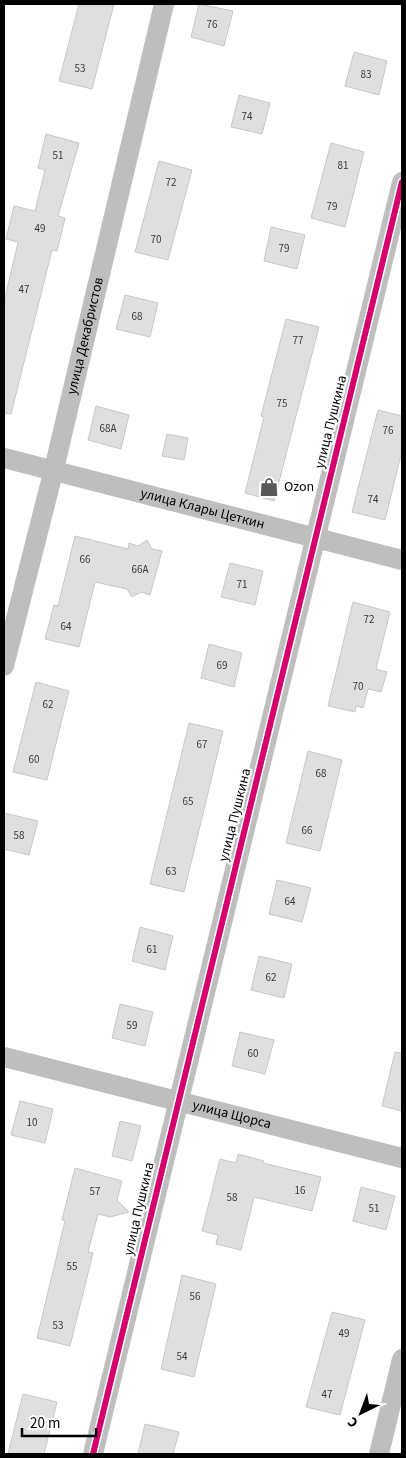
<svg xmlns="http://www.w3.org/2000/svg" width="406" height="1458" font-family="'Source Sans 3',sans-serif">
	<style>
		.building { fill: #dfdfdf; stroke: #c7c7c7 }
		.lines { fill: none; stroke-linecap: round; stroke-linejoin: round }
		.street { stroke: #bebebe; stroke-width: 20 }
		.cycleway-casing { stroke: #fff; stroke-width: 9 }
		.cycleway { stroke: #d6006c; stroke-width: 6 }
		.labels { text-anchor: middle; dominant-baseline: central; stroke-width: 4.5; stroke-linejoin: round; paint-order: stroke }
		.number-label { font-size: 11px; fill: #383838 }
		.street-label { font-size: 14px; fill: #000; stroke: #fff }
		.poi-label { font-size: 14px; fill: #000; stroke: #fff; text-anchor: start }
	</style>
	<rect width="100%" height="100%" fill="#fff"/>
	<path class="building" d="M79,4h35l-22,85 -33,-8z
		M199,4l34,7 -9,35 -33,-9z
		M354,52l33,9 -8,34 -34,-9z
		M239,95l31,8 -8,31 -31,-7z
		M46,134l33,9 -21,73 7,2 -8,33 -5,-1 -41,164 -7,-1v-111l14,-60 -12,-3 8,-33 21,5 10,-41 -7,-2z
		M331,143l33,9 -19,75 -34,-9z
		M159,161l33,9 -24,90 -33,-8z
		M271,227l34,8 -8,34 -33,-8z
		M125,295l33,8 -8,34 -34,-8z
		M286,319l33,8 -45,174 -29,-8 19,-76 -3,-1z
		M96,406l33,9 -8,34 -33,-9z
		M378,410l24,6v35l-17,69 -33,-8z
		M167,434l21,4 -4,22 -22,-4z
		M75,536l53,13 1,-6 9,3 9,-6 5,9 10,2 -12,44 -9,-3 -9,5 -5,-8 -32,-7 -16,65 -34,-8 9,-34 4,1z
		M230,563l33,8 -8,34 -34,-8z
		M353,602l37,10 -14,57 11,3 -6,20 -13,-3 -5,19 -7,-2 -1,6 -27,-6z
		M209,644l33,9 -8,34 -33,-9z
		M36,682l33,9 -22,89 -34,-8z
		M189,723l34,8 -39,161 -34,-8z
		M308,751l34,9 -22,91 -34,-8z
		M4,813l34,8 -9,34 -25,-6z
		M277,880l34,8 -9,34 -33,-8z
		M140,927l33,9 -8,34 -33,-9z
		M259,956l33,8 -8,34 -33,-8z
		M120,1004l33,8 -8,34 -33,-8z
		M240,1032l34,8 -9,34 -33,-8z
		M395,1052l7,1v58l-20,-5z
		M20,1101l33,8 -8,34 -34,-8z
		M120,1121l21,5 -9,35 -20,-5z
		M238,1154l26,7 -1,2 58,14 -9,34 -58,-14 -13,53 -25,-6 2,-9 -16,-4 18,-72 16,4z
		M75,1168l47,13 -5,19 12,12 -19,5 -12,-3 -10,38 5,1 -23,93 -33,-8 28,-117 -3,-1z
		M361,1187l34,9 -9,34 -33,-9z
		M182,1275l34,9 -22,93 -33,-8z
		M332,1312l33,8 -25,95 -34,-8z
		M23,1394l34,8 -13,52h-36z
		M145,1424l34,8 -6,22h-35z"/>
	<g class="lines">
		<g class="street">
			<path id="s1" d="M4,458l398,102"/>
			<path id="s2" d="M4,666l50,-197 110,-465"/>
			<path id="s3" d="M4,1057l398,101"/>
			<path d="M93,1454l309,-1272"/>
			<path d="M379,1454l23,-95"/>
		</g>
		<g class="cycleway-casing">
			<path id="cycleway" d="M93,1454l309,-1272"/>
		</g>
		<use href="#cycleway" class="cycleway"/>
	</g>
	<defs>
		<g id="shop-bare" transform="scale(1.5)"><path d="M-5-2.5h2.3a2.7 3.5 0 0 1 5.4 0H5L5.5 6h-11ZM-1.5-2.5h3a1.5 2.3 0 0 0-3 0Z" fill="#595959" stroke="#fff" stroke-width="2.5" paint-order="stroke"/></g>
	</defs>
	<g fill-rule="evenodd">
		<use href="#shop-bare" x="269" y="487"/>
	</g>
	<g class="labels">
		<g class="number-label">
			<text x="212" y="24">76</text>
			<text x="80" y="68">53</text>
			<text x="366" y="74">83</text>
			<text x="247" y="116">74</text>
			<text x="58" y="155">51</text>
			<text x="343" y="165">81</text>
			<text x="171" y="182">72</text>
			<text x="332" y="206">79</text>
			<text x="40" y="228">49</text>
			<text x="156" y="239">70</text>
			<text x="284" y="248">79</text>
			<text x="24" y="289">47</text>
			<text x="137" y="316">68</text>
			<text x="298" y="340">77</text>
			<text x="282" y="403">75</text>
			<text x="108" y="428">68А</text>
			<text x="388" y="430">76</text>
			<text x="373" y="499">74</text>
			<text x="85" y="559">66</text>
			<text x="140" y="569">66А</text>
			<text x="242" y="584">71</text>
			<text x="369" y="619">72</text>
			<text x="66" y="626">64</text>
			<text x="222" y="665">69</text>
			<text x="358" y="686">70</text>
			<text x="48" y="704">62</text>
			<text x="202" y="744">67</text>
			<text x="34" y="759">60</text>
			<text x="321" y="773">68</text>
			<text x="188" y="801">65</text>
			<text x="307" y="830">66</text>
			<text x="19" y="835">58</text>
			<text x="171" y="871">63</text>
			<text x="290" y="901">64</text>
			<text x="152" y="949">61</text>
			<text x="271" y="977">62</text>
			<text x="132" y="1025">59</text>
			<text x="253" y="1053">60</text>
			<text x="32" y="1122">10</text>
			<text x="300" y="1190">16</text>
			<text x="95" y="1191">57</text>
			<text x="232" y="1197">58</text>
			<text x="374" y="1208">51</text>
			<text x="72" y="1266">55</text>
			<text x="195" y="1296">56</text>
			<text x="58" y="1325">53</text>
			<text x="344" y="1333">49</text>
			<text x="182" y="1356">54</text>
			<text x="327" y="1394">47</text>
		</g>
		<g class="street-label">
			<text stroke="none"><textPath href="#s2" startOffset="340">улица Декабристов</textPath></text>
			<text transform="translate(331 422) rotate(-76)">улица Пушкина</text>
			<text stroke="none"><textPath href="#s1" startOffset="205">улица Клары Цеткин</textPath></text>
			<text transform="translate(235 815) rotate(-76)">улица Пушкина</text>
			<text stroke="none"><textPath href="#s3" startOffset="235">улица Щорса</textPath></text>
			<text transform="translate(139 1209) rotate(-77)">улица Пушкина</text>
		</g>
		<g class="poi-label">
			<text x="284" y="487">Ozon</text>
		</g>
	</g>
	<rect width="406" height="1458" fill="none" stroke="#000000" stroke-width="10"/>
	<g transform="translate(361 1413) rotate(222)" stroke="#ffffff" stroke-width="4" paint-order="stroke">
	<path d="M0-4L9 19L0 12L-9 19Z" fill="#000000"/>
	<text y="-8" font-size="14" font-weight="bold" text-anchor="middle" fill="#000000">С</text>
	</g>
	<path d="M22 1428v8h74v-8" fill="none" stroke="#000000" stroke-width="2.5"/>
	<text x="30" y="1428" font-size="15" fill="#000000" stroke="#ffffff" stroke-width="4" paint-order="stroke">20 m</text>
</svg>
